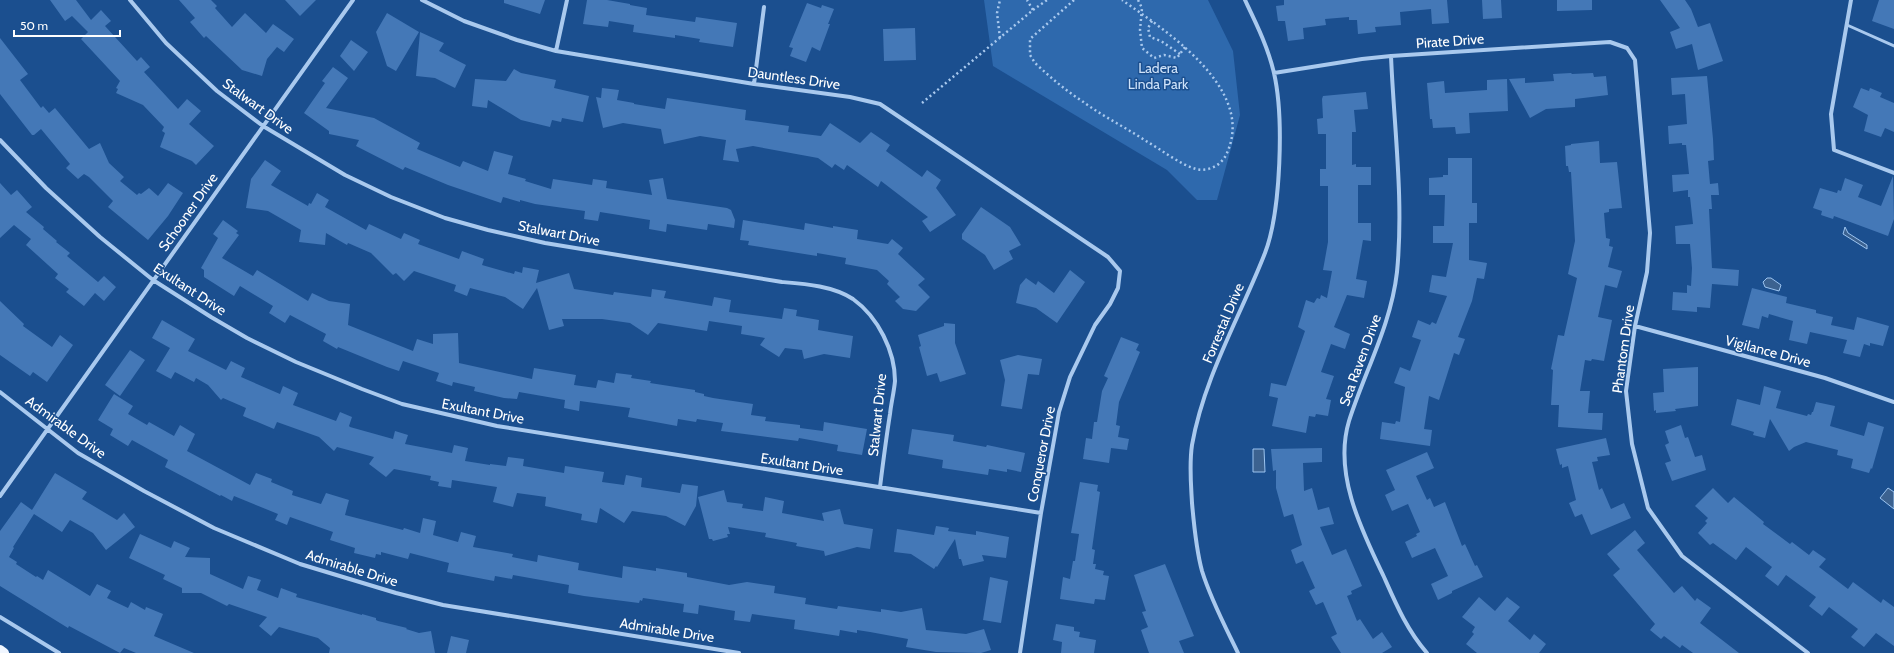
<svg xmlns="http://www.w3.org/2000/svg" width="1894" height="653" font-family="Cabin,sans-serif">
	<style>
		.green { fill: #2e69ad }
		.water { fill: #3c6290; stroke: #9cc4f0 }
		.building { fill: #4478b7 }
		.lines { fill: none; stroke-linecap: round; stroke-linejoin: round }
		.path { stroke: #a9c9ee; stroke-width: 2.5; stroke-dasharray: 2 3; stroke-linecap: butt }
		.service { stroke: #a9c9ee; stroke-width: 3 }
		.minor { stroke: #a9c9ee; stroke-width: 4 }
		.primary { stroke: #f0f6ff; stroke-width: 10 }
		.labels { text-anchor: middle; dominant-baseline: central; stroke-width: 3; stroke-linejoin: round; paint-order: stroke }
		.street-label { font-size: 14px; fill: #fff; stroke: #1b4f8f }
		.park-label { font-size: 14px; fill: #cfe3fa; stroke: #1b4f8f }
	</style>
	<rect width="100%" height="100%" fill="#1b4f8f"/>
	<path class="green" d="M984,0h224l25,51 7,64 -23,85h-20l-30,-30 -174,-104z"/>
	<path class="water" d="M1845,227l3,6 19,12v4l-24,-15z
		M1767,278h4l10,7 -2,6 -14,-4 -2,-5z
		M1253,449h11l1,23h-12z
		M1888,488l6,4v17l-14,-11z"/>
	<path class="building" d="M50,0h26l15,20 10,-10 10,11 -6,5 32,35 4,-4 9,10 -6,5 34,37 9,-10 14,12 -12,13 25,22 -18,19 -4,-4 -32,-14 5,-14 -3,-2 2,-4 -21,-22 -27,-12 2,-4 -2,-1 4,-7 -39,-42 7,-7 -16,-16 -7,5z
		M179,0h32l6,6 -2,2 17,19 13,-14 21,20 7,-9 21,15 -10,13 -7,-5 -10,12 -5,17 -20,-6 -36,-34 -2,2 -14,-16 5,-4z
		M285,0h31l-16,16z
		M504,0h41l-5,14 -36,-11z
		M587,0h20l23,4v1l17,3 -1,7 49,7 1,-5 41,6 -4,24 -34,-5 1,-3 -25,-4v3l-42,-6 1,-7 -25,-4 -1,6 -25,-3z
		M1284,0h163l2,23 -17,1 -1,-15 -31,3 1,13 -26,2 1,5 -18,2 -1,-14h-8v-3l-24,2 1,6 -23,3 1,11 -16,2 -3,-20h-7l-2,-15 8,-1z
		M1482,0h19l1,18 -19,1z
		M1557,0h35v10l-35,1z
		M1660,0h25l6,9 7,18 12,-4 13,38 -25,9 -6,-26 -16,5 -6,-17 10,-4z
		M1879,0h15v29l-22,-8z
		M807,3l14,5 1,-3 12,4 -6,15h2l-10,27 -8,-4 -6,15 -16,-6 3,-8 -4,-1z
		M387,13l32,19 -23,39 -9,-5 -11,-34z
		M915,28l1,32 -32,1 -1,-32z
		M420,32l24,11 -5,8 27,14 -11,23 -20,-10 -19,-2z
		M0,38l28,36 -8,6 21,28 2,-2 6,7 6,-5 34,41 11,-6 9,20 15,14 -4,4 17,14 2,-2 2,1 8,-6 9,8 10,-13 15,10 -15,23 -20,24 -40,-33 5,-6 -24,-24 -5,-3 -6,5 -12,-11 4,-4 -29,-35 -7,6h-2l-32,-41z
		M351,40l17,12 -14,19 -14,-15z
		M333,67l15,11 -22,30 48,10 46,25 -3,6 43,18 3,-6 25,10 6,-20 19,5 -5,18 18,5 -1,2 26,8 2,-10 39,6 1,-6 14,2 -1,7 46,7 -3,-15 14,-2 4,21 60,9 4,2 4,10 -1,8 -26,-4 -1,6 -40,-6 -1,8 -17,-3 1,-9 -50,-8 -2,9 -14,-2 1,-8 -50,-7 -15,-4v2l-17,-5 -2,6 -53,-18 -43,-18 -2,3 -47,-24 3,-6 -30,-6v-3l-25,-18 21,-30 -3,-2z
		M514,69l7,4 35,7 -2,8 35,8 -6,26 -21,-4 -1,4 -9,-2 -2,7 -29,-7 -33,-20 -1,8 -15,-2 3,-27 31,2z
		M1571,73l1,1 21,-1 1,4 12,-1 2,19 -33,4v8l-29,2 -16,9 -21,-39 16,-1v5l29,-2 -1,-7z
		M1707,76l6,63 1,21 -6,1 2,23 8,-1 1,12h-8l1,14h-3l3,59 27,2 -1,16 -26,-2 -2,24 -13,-1v5l-25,-2 1,-18 14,1v-8l4,1 1,-18 -2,-24h-14l-1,-18 18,-2 -3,-27h-2v-7l-15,2 -1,-17 17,-1 -3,-29h-4v-2l-13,1 -1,-18 19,-2 -2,-30 -13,1 -1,-17z
		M1507,79l1,32 -39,2 1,20 -14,1 -1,-7 -22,1 -1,-9h-2l-3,-36 17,-2 1,12 42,-3v-10z
		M602,88l17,2 -2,10 17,3v1l31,5 2,-11 79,12 -1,10 44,6 -1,6 33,4 9,-13 30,20 11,-11 19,13 -4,6 36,26 5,-7 14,10 -5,8 20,27 -26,17 -8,-11 6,-4 -47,-36 -3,6 -31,-22 -3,5 -9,-6 -3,4 -14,-10 -65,-12 -17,3 3,13 -16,-2 3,-20 -26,-4 -36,8 -3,-15 -38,-6 -20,5 -7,-31 5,1z
		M1861,88l8,3 1,-3 12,5 -2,4 14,6v29l-9,-4 -4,9 -17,-6 4,-16 -15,-8z
		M1366,92l2,17 -14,1 2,22h-4v33l4,-1v3h15v18h-13v38h13v18l-8,-1 -7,39 11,2 -3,17 -17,-3 -13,32 16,7 -5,15 -14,-5 -10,28 13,4 -8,23 5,1 -3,16 -12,-2 -1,3 -6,-1 -3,17 -34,-7 6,-28 -9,-2 2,-13 15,3 19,-55 -7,-4 8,-27 8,3 3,-5 3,1 1,-4 6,3 5,-27 -9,-1 5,-28v-56h-8v-17h6v-35h-8l-1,-15 6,-1 -1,-19 1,-3z
		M1599,141l1,22 17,-1 5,46 -13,1v3l-5,1 2,25 4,1 -1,7 4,1 -5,20 14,4 -5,17 -12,-3 -7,32 14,3 -8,41 -12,-2 -1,2 -6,-1 -5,31h10l-2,22h15l-1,17 -44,-3 1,-22h-8l2,-35 -2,-1 7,-34 6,1 13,-58 -9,-4 7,-33 -4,-69h-2l-1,-6h-2l-1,-20 6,-1v-1z
		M1448,158h24v45h5v20h-8v37l18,3 -3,16 -7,-1 -5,23 -14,36 7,2 -6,16 -5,-2 -15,47 -10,-4 -5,33 8,1 -2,16 -50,-7 2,-17 13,2 1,-3 4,1 5,-35 -11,-4 6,-16 10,4 11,-31 -9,-3 6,-17 12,5 2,-3 4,2 11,-28 -18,-4 3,-17 14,2 7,-34h-20v-17h11l1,-31h-16v-17l14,-1v-2h5z
		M265,160l16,11 -10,14 37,21 1,-3 2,1 6,-11 12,7 -4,7 41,23 3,-6 32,15 3,-6 16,7 -2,4 41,15 3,-8 22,8 -2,6 32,9 1,-3 7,2 1,-6 16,3 -3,13 33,-10 5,16 39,6 1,-3 37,5 1,-8 14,2 -2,7 48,8 2,-9 17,3 -2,12 53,7 2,-11 13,2 -1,6 23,4 -1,10 35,6 -3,22 -26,-4 -20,5 -2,-9 -17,-2 -6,9 -19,-12 5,-7 -24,-4 1,-8 -33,-5 -2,10 -49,-8 -10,12 -18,-12 -28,-4h-40l2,7 -15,4 -12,-42 -14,21 -18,-12 -35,-9 -3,8 -13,-5 2,-6 -42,-14 -10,10 -8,-8 -3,2 -22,-22 -23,-10 -1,2 -21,-12 -1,12 -26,-3 2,-12 -33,-19 -22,-3 5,-29z
		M1893,176l1,43 -6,17 -54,-20 -1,3 -12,-4 1,-4 -9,-3 7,-20 17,5 1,-3 3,1 4,-13 18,7 -5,12 23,9z
		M0,183l11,12 6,-5 15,17 -6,5 18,15 -1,2 14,12 -1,1 14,11 -3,3 31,26 6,-6 12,11 -12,14 -9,-8 -11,13 -18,-14 3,-3 -14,-11 3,-4 -32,-29 5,-6 -17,-14 -14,13z
		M981,207l29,20 11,18 -12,6 4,8 -19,11 -9,-15 -23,-16v-5z
		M223,220l15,11 -2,2 3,2 -17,23 31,18 4,-6 51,31 4,-8 17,8 21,3 -2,21 65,26 4,-12 16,5v-10l25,-1 1,30 73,16 2,-11 42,7 -2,10 22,3 2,-8 16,3 2,-10 16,2 -1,3 20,3 -1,2 45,7v2l9,2v2l9,2 40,6 -2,11 15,2 -1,4 35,4v3l23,3 1,-9 43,7 -5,26 -25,-4 1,-6 -39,-7 -1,3 -77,-10 2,-8 -26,-4 -1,3 -18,-3 -1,7 -49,-9 2,-9 -50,-7 -1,10 -15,-3 1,-8 -46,-8 -2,7 -13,-1 -30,-7 1,-4 -22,-5 -1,4 -16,-5 3,-8 -36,-12 -4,10 -12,-4 -49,-20 -1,2 -14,-8 3,-7 -36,-19 -5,8 -16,-10 4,-7 -33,-20 -6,10 -30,-19v-7l-3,-2 17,-30 -5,-4z
		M743,220l61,10 1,-7 28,5v-2l25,4 -1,9 31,5 4,-5 11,9 -5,6 27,25 -7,6 12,12 -14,14 -13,-2 -8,-8 5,-4 -13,-13 2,-3 -12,-11 -32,-6 1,-6 -29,-5v3l-69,-11 1,-4 -9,-1z
		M1070,270l15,12 -28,41 -21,-15 -20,-5 4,-18 6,-7 10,7 2,-4 16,12z
		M1752,288l35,9 -1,6 30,7v3l17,4 -2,8 23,5 3,-13 32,9 -6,20 -13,-3v3l-6,-2 -4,13 -17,-4 4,-13 -37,-8 -3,12 -18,-4 4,-19 -24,-7 -1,4 -6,-2 -3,13 -17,-4z
		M0,301l24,23 -1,2 29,21 8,-12 13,10 -26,37 -14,-10 -3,4 -30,-21z
		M162,320l33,19 -7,12 38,19 5,-9 14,7 -4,9 39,17 3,-8 15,7 -5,12 43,16 4,-9 12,5 -3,9 1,1 43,12 2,-8 13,4 -3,9 47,9 2,-8 14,3 -3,13 25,4v-1l16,2 2,-9 16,2 -1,7 41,7 1,-7 39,6 -2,10 22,3 2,-10 16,3 -1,9 39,6 2,-9 16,2 -2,20 -11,20 -19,-10 -34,-5 -8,12 -24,-15 -3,15 -16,-3 1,-6 -37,-8 1,-9 -29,-4 -4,14 -20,-5 4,-15 -45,-7 -1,8 -13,-2 1,-4 -9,-2 1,-4 -37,-7 -8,8 -17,-13 5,-7 -37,-10 -3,4 -15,-14 -42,-15 -3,7 -31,-13 3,-8 -23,-10 -2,2 -13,-15 -12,-7 -2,4 -19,-10 -4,7 -15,-8 14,-23 -18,-10z
		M944,323l11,1v19l11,31 -26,8 -3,-9 -10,3 -8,-29 2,-1 -3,-11 26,-9z
		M1121,337l18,7 -3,6 4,2 -21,50 -3,23 4,1 -2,11 11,2 -2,11 -16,-2 -2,15 -26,-4 3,-21 6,1 2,-17h3l5,-31 6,-13 -4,-2z
		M130,350l15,10 -25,36 -15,-11z
		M1018,355l24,4 -3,16 -11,-1 -6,35 -21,-3 4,-26 -5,-20z
		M1698,367v39l-23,3 1,2 -20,2v-3l-2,1 -1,-18 11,-1 -1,-23z
		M1764,386l17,5 -5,17 31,8 1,-2 3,1 1,-3h1l3,-10 19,4 -5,20 34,10 4,-14 16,5 -12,42 -1,-1 -2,5 -18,-5 2,-9 -16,-4 1,-5 -32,-8 -12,5 -5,4 -19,-32 -5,19 -12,-3 1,-3 -23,-7 6,-26 23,6z
		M114,394l19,12 -5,8 19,11 2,-3 25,14 6,-11 15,9 -8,17 63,34 6,-12 16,6 -1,3 22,9 -1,4 29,9 5,-11 23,7 -4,15 58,15 1,-2 16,5 3,-15 13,3 -3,14 25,7 3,-10 15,4 -3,11 40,7 -1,3 25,5 1,-7 41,8 -1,7 44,8 1,-12 33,5v-3l31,5v4l42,8 18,-3 28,4 -1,7 32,5 -1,6 32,5 1,-3 43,6v-3l20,3 21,-4 4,22 40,4 18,-5 7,21 -10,3 -45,-1 -30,-5 2,-8 -38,-7 -13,-2v3l-17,-3 -1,6 -45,-7 1,-9 -43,-6 -2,8 -16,-2 1,-9 -36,-6 -1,9 -15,-2 1,-8 -41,-6 -1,3 -2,-1 -1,3 -55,-7 -16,-3 1,-8 -56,-10 -1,4 -17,-3 -1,5 -47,-9 2,-9 -39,-10 -2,6 -27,-7v3l-5,-1 -1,4 -21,-5 1,-5 -25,-8 3,-8 -43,-15 -3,8 -12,-5 3,-6 -44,-18 -2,5 -11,-6 -1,1 -55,-29 3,-7 -36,-20 -4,6 -18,-11 3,-6 -15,-9z
		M1681,425l4,13 3,-1 7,20 7,-2 4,15 -34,11 -7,-18 6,-2 -6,-16 4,-2 -4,-12z
		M912,429l42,6 -1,6 33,6 1,-2 38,8 -4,19 -14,-3v3l-18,-3 -1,6 -46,-7 1,-8 -35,-6z
		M1606,438l4,17 -13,2 1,4 -6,1 7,28 3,-2 9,21 13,-6 7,15 -40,17 -9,-21 -7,3 -6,-14 7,-3 -8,-34 -6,2v-4l-2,1 -4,-16z
		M1322,448v14l-19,1 1,28 8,-3 6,22 11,-3 5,17 -14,3 12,28 14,-6 16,37 -11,5 1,3 -5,2 10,25 3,-2 13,20 9,-7 10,15 -10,6h-41l-10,-16 6,-3 -14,-32 -7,3 -7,-14 6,-3 -12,-27 -7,3 -5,-14 11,-5 -9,-31 -9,3 -8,-29v-18l-3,1 -2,-22z
		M1427,452l7,16 -18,8 11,24 3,-2 4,9 11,-5 17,44 3,-2 10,22 2,-1 6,12 -31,14v2l-14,7 -7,-16 17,-8 -13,-28 -23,10 -7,-16 12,-6 -1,-2 4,-2 -12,-28 -16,7 -7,-16 10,-5 -9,-20z
		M55,473l32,19 -5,7 35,21 7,-7 11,14 -29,23 -13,-17 -23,-13 -8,12 -28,-18 -21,33 1,1 -5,9 8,5 -1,2 20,13 1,-1 6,4 5,-10 42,26 7,-12 14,7 -4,7 21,10 3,-6 14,8 1,-3 17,7 -9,22 40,17h-58l-12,-5 -4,5 -51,-27 -1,2 -68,-42v-55l21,-29 11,8z
		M1080,482l18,3 -1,6 3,1 -8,57 3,1 -2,14h3l-1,5 9,2 -1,4 6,1 -4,24 -10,-1 -1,5 -34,-5 3,-22 7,2 3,-18h2l4,-27 -8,-1z
		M1713,488l15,15 6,-6 30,25 -1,2 27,20 2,-2 17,13 4,-5 13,9 -7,8 29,22 5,-7 28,21 2,-4 11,8v39l-18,-13 -12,14 -13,-10 7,-8 -29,-22 -7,9 -13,-10 7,-9 -30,-22 -8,11 -13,-10 7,-9 -26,-20 -10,13 -23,-17 -3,2 -12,-12 9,-10 -2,-2 3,-3 -13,-12z
		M724,490l3,12 16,2 -1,4 21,3 2,-14 19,4 -2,12 42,8 -2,-8 18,-4 4,15 29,5 -3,20 -13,-2 -32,9 -1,-5 -28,-5 1,-3 -32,-6 1,-4 -38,-6 2,7h-3l1,3 -15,4 -1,-2h-3l-11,-42z
		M936,526l13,2 -1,3 28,4v-4l33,6 -3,21 -24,-3 2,6 -21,5 -2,-7h-2l-4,-20 -18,28 -1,-1 -2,3 -23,-15 -17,-2 3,-23 37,6z
		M1635,530l10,13 -8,7 37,43 8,-7 13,15 2,-3 14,10 -11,15 39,30h-46l-11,-8 -2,3 -16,-12 -3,3 -11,-9 5,-6 -42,-49 7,-6 -13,-15z
		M140,534l31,14 3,-7 16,7 -5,9 25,1v16l33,15 5,-13 13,4 -4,10 21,8 3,-10 16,6 -1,3 66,18v-1l14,4v2l2,1 29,7 -1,1 13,4 12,-2 4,22h-106l1,-5 -12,-10 -39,-11 -8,9 -12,-10 8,-9 -38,-13 -2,2 -26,-13h-19v-5l-19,-9 2,-4 -36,-17z
		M1165,564l29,72 -15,5 5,12h-35l-8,-23 7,-3 -6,-15 4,-1 -12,-36z
		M990,577l18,4 -7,42 -18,-3z
		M1479,597l16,14 12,-14 13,10 -12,14 22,19 4,-6 12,10 -7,9h-62l-11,-9 8,-10 -2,-2 3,-5 -13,-10z
		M1056,624l18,3v4l6,1 -1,5 17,3 -2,13h-33l1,-11 -9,-2z
		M451,636l18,4 -3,13h-19z"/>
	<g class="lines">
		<path class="path" d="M1074,0l-44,39v16l5,8c15,14 30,27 47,38 20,15 43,26 64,40 16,9 33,23 50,28 13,3 25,-4 30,-14 32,-65 -60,-124 -104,-155
			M1138,0l4,8 -2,22 2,18 12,10 10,-3 13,3 8,-11
			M1033,10l14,-10
			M1152,21l-4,7 2,9 11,4 19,13
			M1000,38l-3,-25 3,-13
			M922,103l111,-93 -6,-10"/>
		<path class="service" d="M1847,25l47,21"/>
		<path class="minor" d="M130,0l36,43 51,48 46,35 82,49 46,22 54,21 43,12 57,13 237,39c24,2 51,4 71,17 25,18 42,52 42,82 -1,11 -4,23 -5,33 -4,25 -7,49 -10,73
			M422,0l42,21 53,19 39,11 198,33 96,13 30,7 228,153 12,14 -2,17 -8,16 -15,21 -25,52 -11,35 -18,101 -21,140
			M1851,0l-20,114 3,36 60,23
			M556,51l11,-51
			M1391,56c3,72 13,144 6,216 -6,53 -32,99 -48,149 -16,53 13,110 35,156 12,27 23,53 43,76
			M1274,73l88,-14 29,-3 219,-14 17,6 8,12 15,173 -3,39 -12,54 -9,65 6,53 16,64 34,48 126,97
			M754,84l10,-77
			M0,140l46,48 54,49 53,43 58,37 36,21 49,24 66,27 40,15 95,22 544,87
			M1635,326l190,52 69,24
			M0,392l78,61 66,38 70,37 86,36 96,29 47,12 296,48
			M0,496l353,-496
			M0,617l59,36
			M1238,653c-13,-27 -27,-53 -36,-82 -6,-22 -8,-45 -10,-68 -1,-19 -3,-38 0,-58 12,-68 48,-128 73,-192 16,-42 19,-136 9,-180 -6,-26 -18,-50 -29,-73"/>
		<path class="primary" d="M0,650l4,3"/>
	</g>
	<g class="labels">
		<g class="street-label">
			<text transform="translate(1450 41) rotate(-4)">Pirate Drive</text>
			<text transform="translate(794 78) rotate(8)">Dauntless Drive</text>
			<text transform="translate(258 106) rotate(36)">Stalwart Drive</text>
			<text transform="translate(188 212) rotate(-55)">Schooner Drive</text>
			<text transform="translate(559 233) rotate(11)">Stalwart Drive</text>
			<text transform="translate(190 289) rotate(33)">Exultant Drive</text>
			<text transform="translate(1223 323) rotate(-67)">Forrestal Drive</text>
			<text transform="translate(1623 349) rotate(-82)">Phantom Drive</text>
			<text transform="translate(1768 351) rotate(15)">Vigilance Drive</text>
			<text transform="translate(1360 360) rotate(-70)">Sea Raven Drive</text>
			<text transform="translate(483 411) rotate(11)">Exultant Drive</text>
			<text transform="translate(877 415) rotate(-84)">Stalwart Drive</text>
			<text transform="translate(66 427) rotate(36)">Admirable Drive</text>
			<text transform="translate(1041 454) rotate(-79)">Conqueror Drive</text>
			<text transform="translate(802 464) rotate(9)">Exultant Drive</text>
			<text transform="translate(352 568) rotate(17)">Admirable Drive</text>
			<text transform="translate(667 630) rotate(9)">Admirable Drive</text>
		</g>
		<g class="park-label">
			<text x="1158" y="68">Ladera<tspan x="1158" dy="16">Linda Park</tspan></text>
		</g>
	</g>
	<path d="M14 30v6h106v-6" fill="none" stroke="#ffffff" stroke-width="2"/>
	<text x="20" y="30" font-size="12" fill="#ffffff" stroke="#1b4f8f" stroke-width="3" paint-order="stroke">50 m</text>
</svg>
